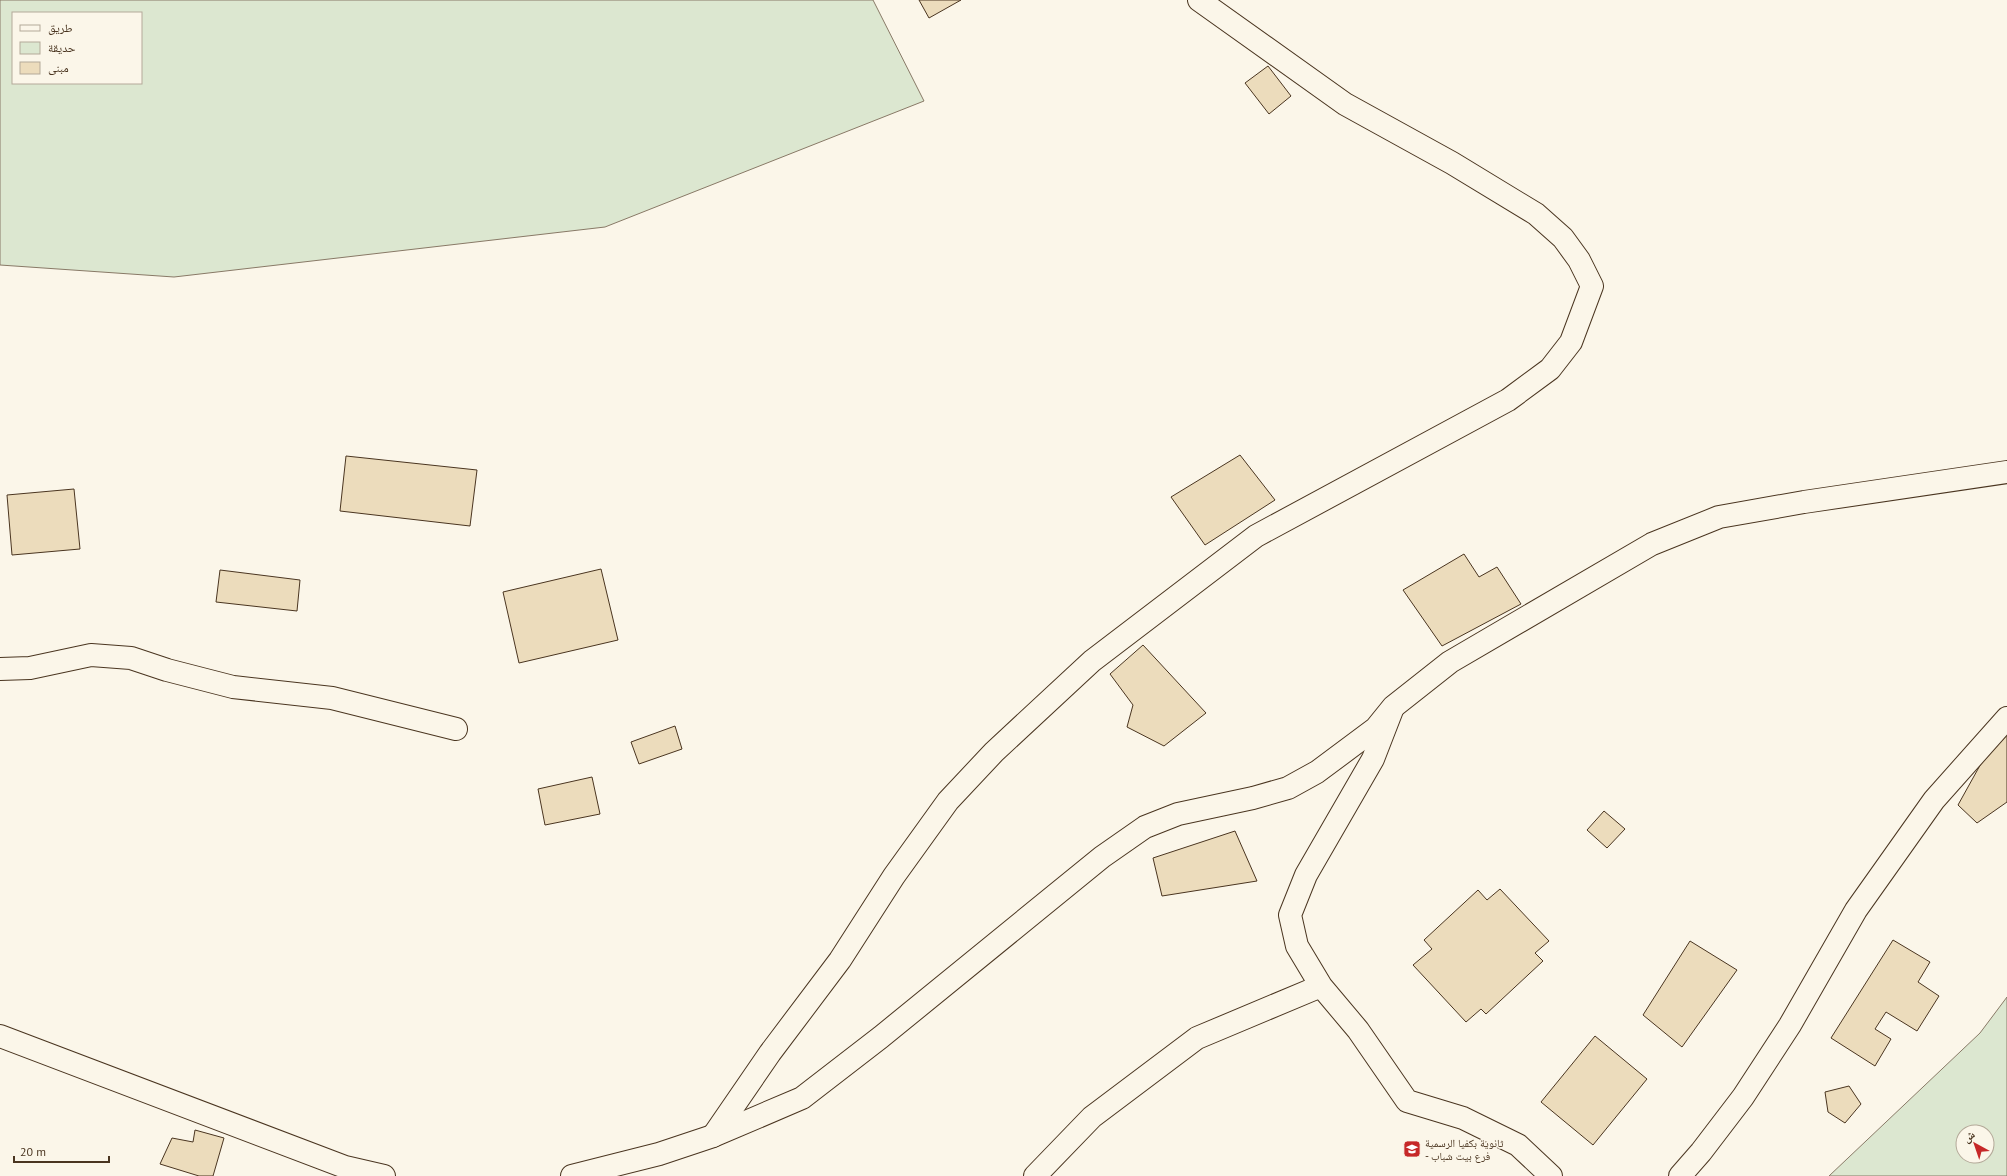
<svg xmlns="http://www.w3.org/2000/svg" width="2007" height="1176" font-family="'PT Sans','Noto Naskh Arabic',sans-serif">
	<style>
		.green { fill: #dce7d0; stroke: #887966; fill-rule: evenodd }
		.building { fill: #ecdcbc; stroke: #4a3520 }
		.lines { fill: none; stroke-linecap: round; stroke-linejoin: round }
		.minor-casing { stroke: #4a3520; stroke-width: 24 }
		.tertiary-casing { stroke: #4a3520; stroke-width: 24 }
		.minor { stroke: #fbf6e9; stroke-width: 22 }
		.tertiary { stroke: #fbf6e9; stroke-width: 22 }
		.labels { text-anchor: middle; dominant-baseline: central; stroke-width: 3; stroke-linejoin: round; paint-order: stroke }
		.poi-label { font-size: 11px; fill: #4a3520; stroke: #fbf6e9; text-anchor: start }
	</style>
	<rect width="100%" height="100%" fill="#fbf6e9"/>
	<path class="green" d="M0,0h873l51,101 -319,126 -431,50 -174,-12zM13,13h128v70h-128z
		M2007,997v179h-178l151,-143zM1963,1132h24v24h-24z"/>
	<path class="building" d="M919,0h42l-32,18z
		M1268,66l23,30 -22,18 -24,-31z
		M1240,455l35,45 -70,45 -34,-48z
		M346,456l131,14 -7,56 -130,-15z
		M74,489l6,60 -68,6 -5,-60z
		M1464,554l15,23 18,-10 24,37 -79,42 -39,-56z
		M601,569l17,71 -99,23 -16,-71z
		M220,570l80,10 -3,31 -81,-9z
		M1143,645l63,68 -42,33 -37,-19 6,-22 -23,-31z
		M675,726l7,23 -43,15 -8,-22z
		M2007,735v67l-30,21 -19,-18 25,-45z
		M592,777l8,37 -55,11 -7,-36z
		M1604,811l21,18 -18,19 -20,-18z
		M1235,831l22,50 -95,15 -9,-38z
		M1500,889l49,52 -14,12 8,8 -57,53 -5,-5 -15,13 -53,-57 19,-16 -8,-9 54,-50 9,10z
		M1893,940l37,22 -12,20 21,14 -22,35 -31,-19 -11,17 16,10 -16,27 -44,-28z
		M1690,941l47,29 -55,77 -39,-32z
		M1595,1036l52,43 -54,66 -52,-43z
		M1849,1086l12,18 -16,19 -17,-11 -3,-20z
		M195,1130l29,8 -11,38h-14l-39,-12 12,-26 21,4z"/>
	<g class="lines">
		<g class="minor-casing">
			<path id="minor" d="M0,669l30,-1 61,-13 40,3 36,12 66,17 99,11 124,31
				M1392,710l-19,49 -67,116 -16,40 7,31 24,40 37,44 49,71 56,17 55,27 33,31
				M713,1136l57,-83 70,-93 54,-84 54,-75 46,-49 98,-91 164,-125 252,-136 42,-31 21,-27 21,-56 -13,-26 -16,-22 -27,-24 -84,-51 -107,-59 -146,-104
				M1035,1176l57,-59 105,-79 124,-52"/>
		</g>
		<g class="tertiary-casing">
			<path id="tertiary" d="M0,1036l345,131 39,9
				M572,1176l87,-22 54,-18 89,-38 79,-61 221,-180 43,-30 33,-13 75,-16 35,-10 29,-16 59,-44 17,-21 57,-45 202,-118 67,-27 85,-15 203,-30
				M1680,1176l21,-24 42,-55 47,-72 66,-115 78,-110 73,-82"/>
		</g>
		<use href="#minor" class="minor"/>
		<use href="#tertiary" class="tertiary"/>
	</g>
	<defs>
		<g id="school-square" transform="scale(0.9)"><rect x="-9" y="-9" width="18" height="18" rx="4" fill="#c62828" stroke="#fbf6e9"/><path d="M0-5L7-2L0 1L-7-2ZM-4 1L0 2.5L4 1V4Q0 6-4 4Z" fill="#fff"/></g>
	</defs>
	<g fill-rule="evenodd">
		<use href="#school-square" x="1412" y="1149"/>
	</g>
	<g class="labels">
		<g class="poi-label">
			<text x="1425" y="1143">ثانوية بكفيا الرسمية<tspan x="1425" dy="13">- فرع بيت شباب</tspan></text>
		</g>
	</g>
	<rect x="12" y="12" width="130" height="72" fill="#fbf6e9" stroke="#b4a999"/>
	<rect x="20" y="25" width="20" height="6" fill="#fbf6e9" stroke="#b4a999"/>
	<text x="48" y="32" font-size="12" fill="#4a3520">طريق</text>
	<rect x="20" y="42" width="20" height="12" fill="#dce7d0" stroke="#b4a999"/>
	<text x="48" y="52" font-size="12" fill="#4a3520">حديقة</text>
	<rect x="20" y="62" width="20" height="12" fill="#ecdcbc" stroke="#b4a999"/>
	<text x="48" y="72" font-size="12" fill="#4a3520">مبنى</text>
	<g transform="translate(1975 1144) rotate(320)"><circle r="19" fill="#fbf6e9" stroke="#b4a999"/>
	<path d="M0-3L7 15L0 10L-7 15Z" fill="#c62828"/>
	<text y="-6" font-size="11" font-weight="bold" text-anchor="middle" fill="#4a3520">ش</text>
	</g>
	<path d="M14 1156v6h95v-6" fill="none" stroke="#4a3520" stroke-width="2"/>
	<text x="20" y="1156" font-size="12" fill="#4a3520" stroke="#fbf6e9" stroke-width="3" paint-order="stroke">20 m</text>
</svg>
